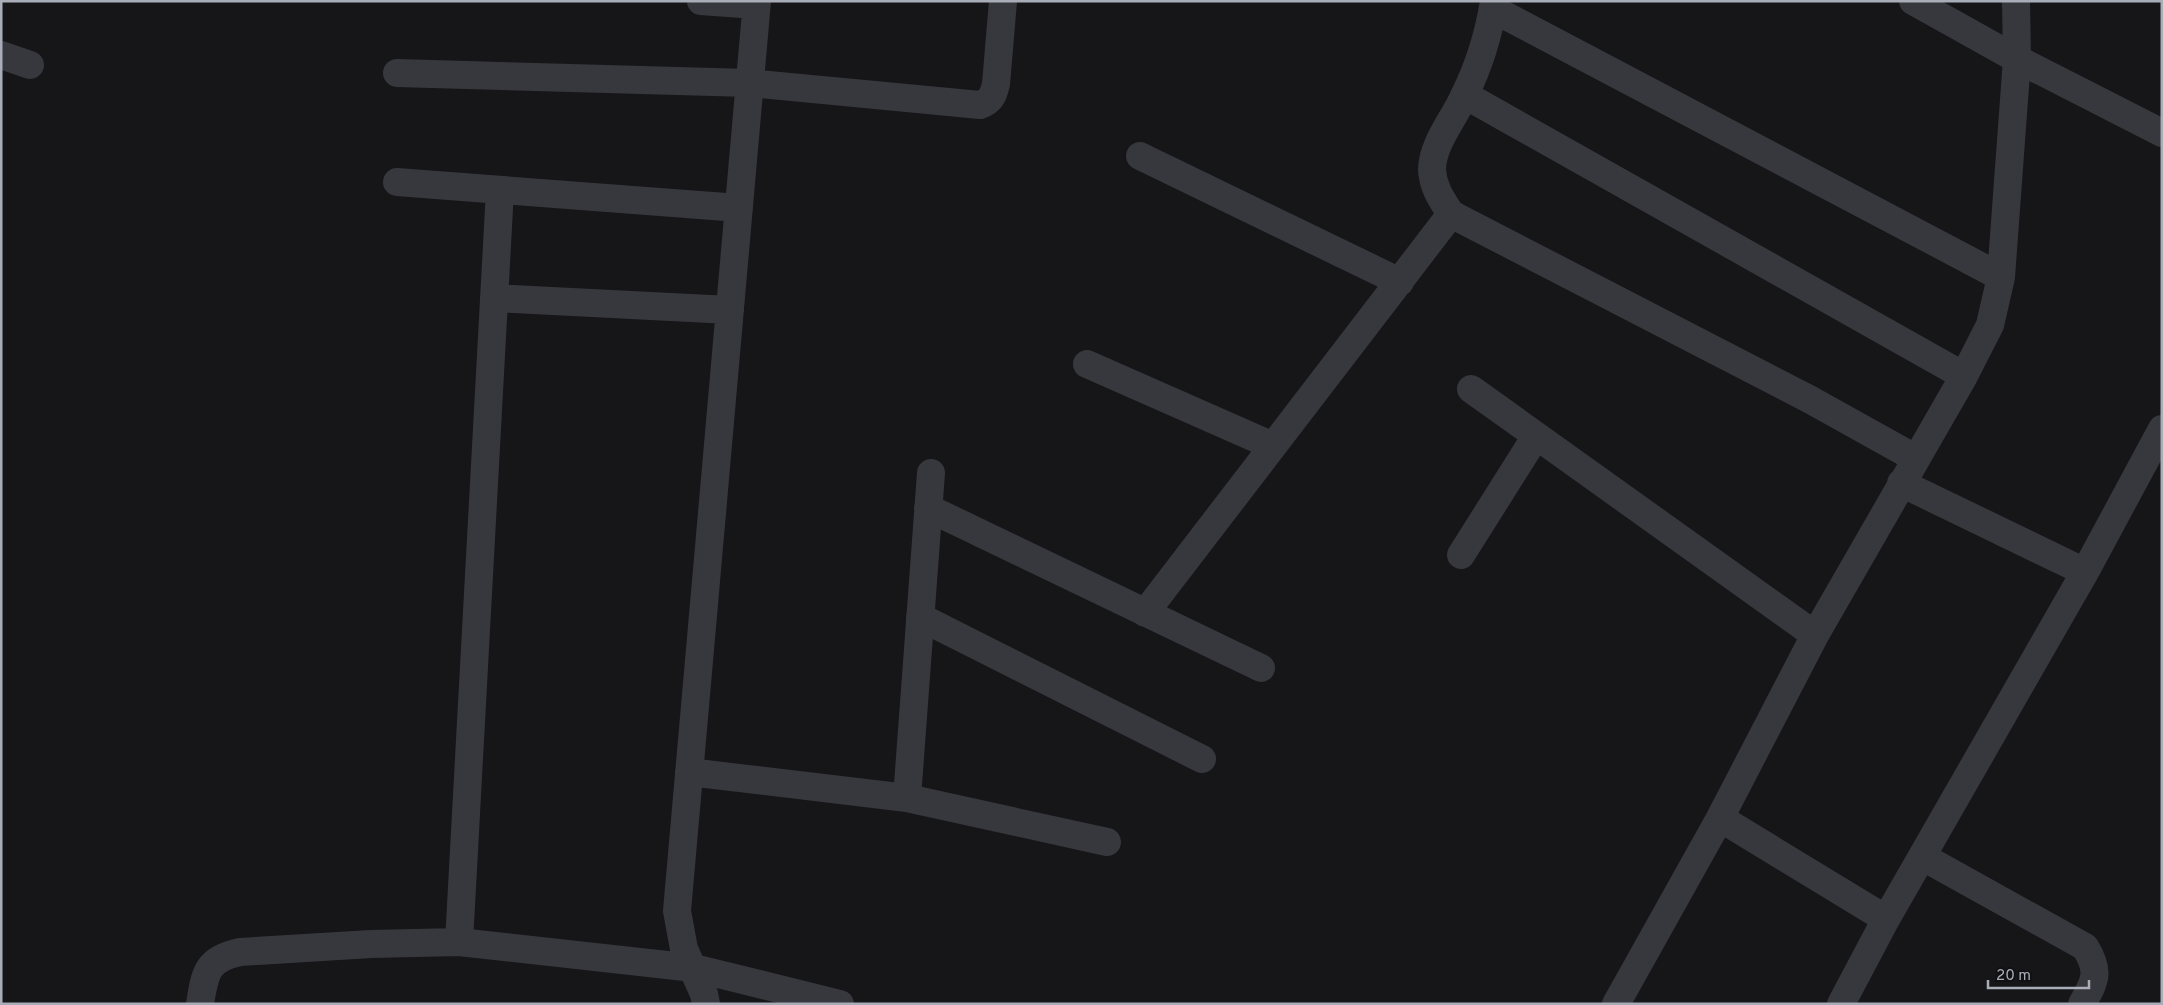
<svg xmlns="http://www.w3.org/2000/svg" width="2163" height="1005" font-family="Overpass,sans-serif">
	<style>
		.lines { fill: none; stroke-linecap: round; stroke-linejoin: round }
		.minor { stroke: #37383d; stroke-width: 28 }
	</style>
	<rect width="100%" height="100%" fill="#161618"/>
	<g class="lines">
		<path class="minor" d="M701,1l55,4
			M1494,1c-5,32 -16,67 -30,95 -10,23 -32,48 -32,74 1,18 10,30 19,44l358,185 106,59
			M1913,1l104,58 145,74
			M1493,9l508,268
			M1,55l29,10
			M397,73l352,10 231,22c11,-4 13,-9 16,-21l7,-83
			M1465,95l499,281
			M1140,156l260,126
			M397,182l342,26
			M494,298l236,12
			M1087,364l186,82
			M1471,389l344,246
			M1901,483l184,89
			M928,508l333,160
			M1461,555l75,-119
			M1145,613l306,-399
			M920,617l282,142
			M689,772l218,26 200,44
			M907,798l24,-325
			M1720,818l166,101
			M1923,857l162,90c15,24 11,33 -3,57
			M459,942l41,-752
			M200,1004c5,-32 7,-45 40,-52l131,-8 88,-2 235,26 146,36
			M706,1004l-2,-10 -20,-45 -7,-38 80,-910
			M1616,1004l104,-186 95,-183 149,-259 26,-51 11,-48 16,-218 -1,-58
			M1841,1004l45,-85 199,-347 77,-143"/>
	</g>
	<rect width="2163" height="1005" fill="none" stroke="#a8adb8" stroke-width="5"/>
	<path d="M1988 980v8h101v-8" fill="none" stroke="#a8adb8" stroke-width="2.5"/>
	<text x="1996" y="980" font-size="15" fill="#a8adb8" stroke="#111113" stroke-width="4" paint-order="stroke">20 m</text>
</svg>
